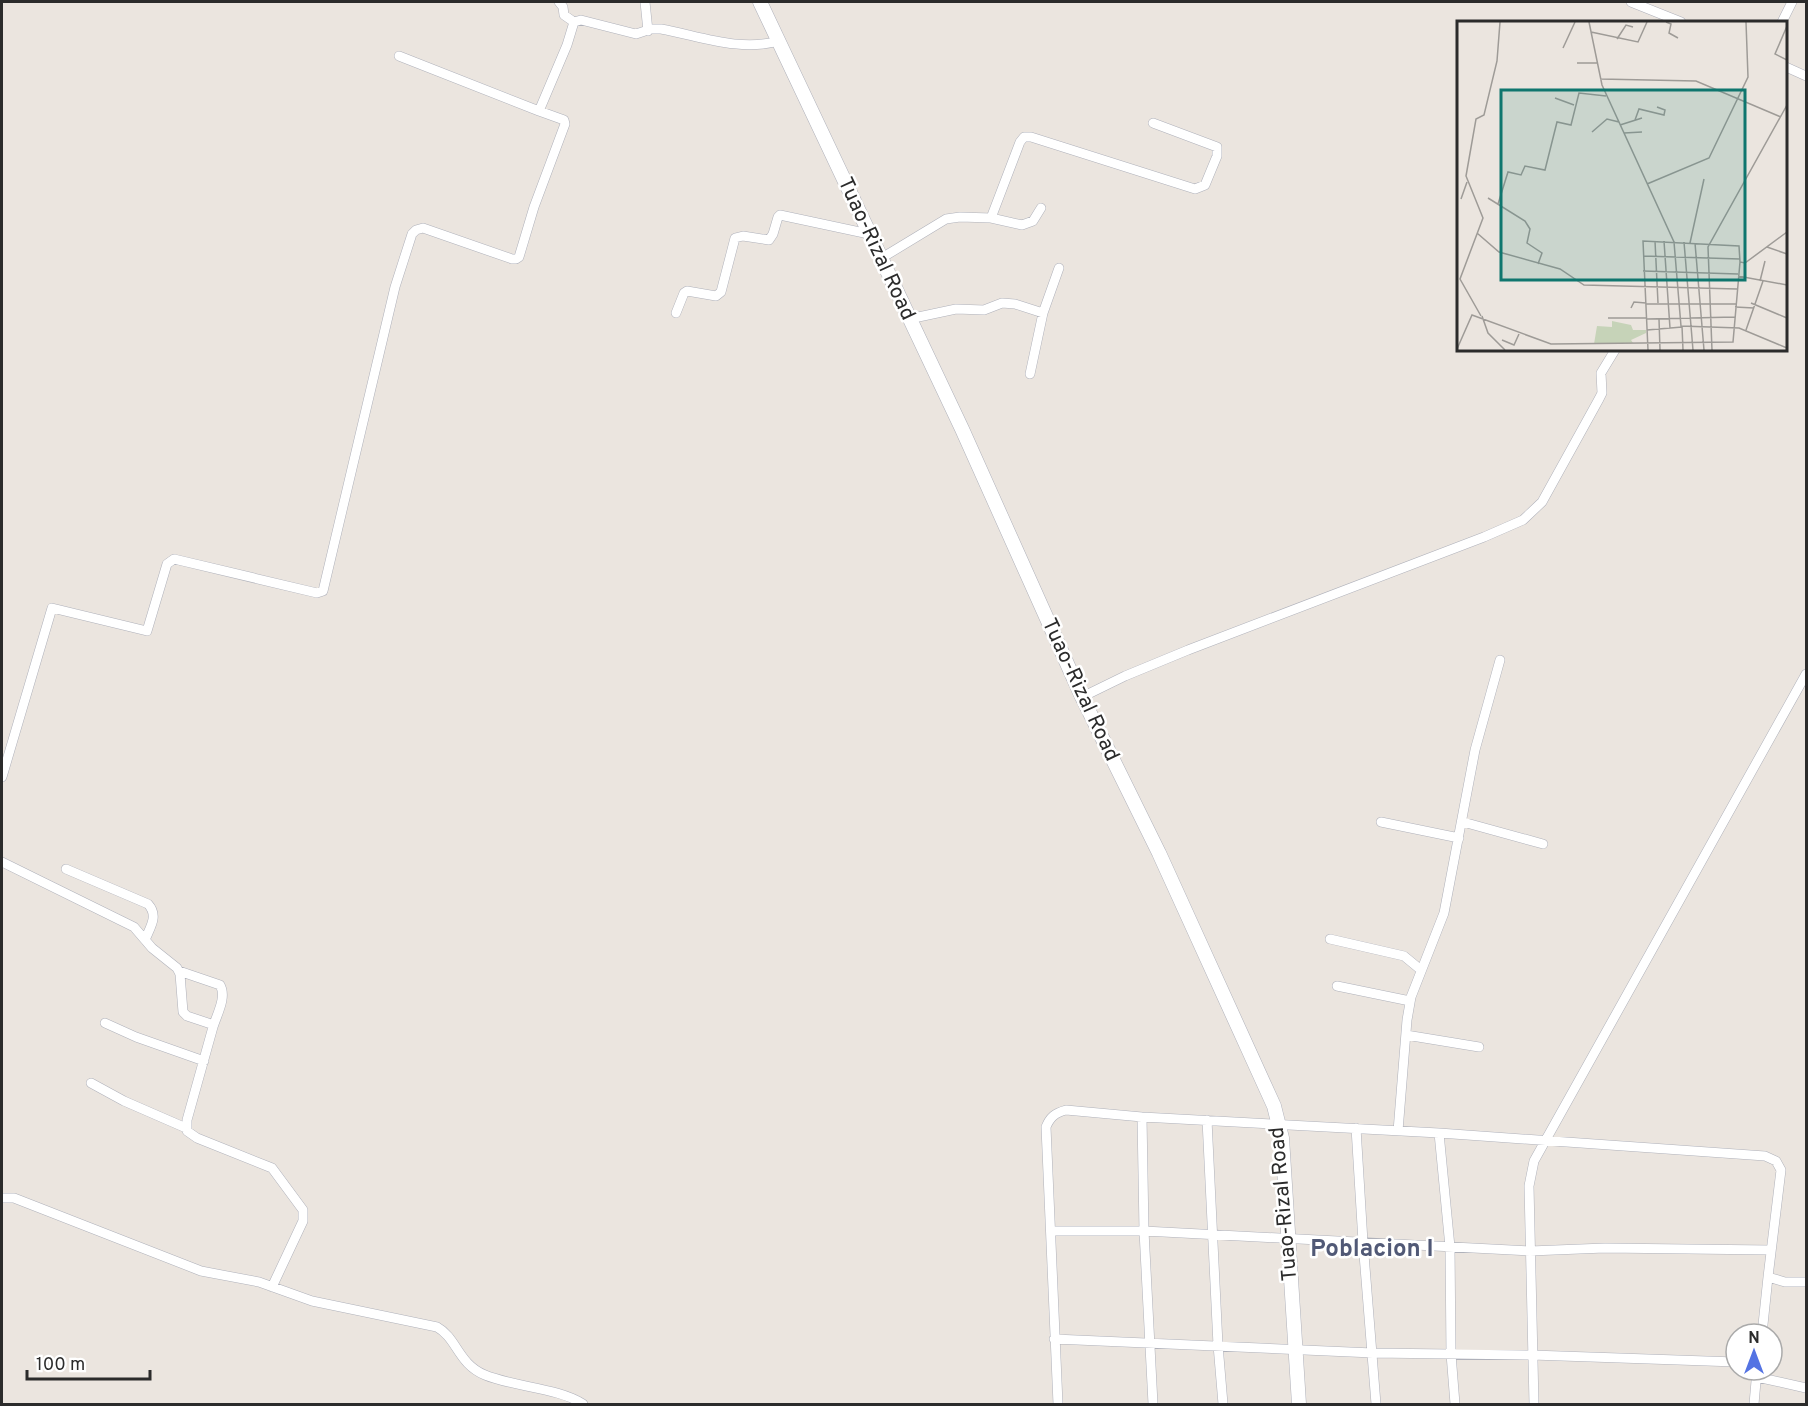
<svg xmlns="http://www.w3.org/2000/svg" width="1808" height="1406" font-family="Overpass,sans-serif">
	<style>
		.lines { fill: none; stroke-linecap: round; stroke-linejoin: round }
		.minor-casing { stroke: #afb1ba; stroke-width: 10 }
		.secondary-casing { stroke: #afb1ba; stroke-width: 15 }
		.minor { stroke: #fff; stroke-width: 9 }
		.secondary { stroke: #fff; stroke-width: 14 }
		.labels { text-anchor: middle; dominant-baseline: central; stroke-width: 5; stroke-linejoin: round; paint-order: stroke }
		.street-label { font-size: 21px; fill: #2b2b2b; stroke: #fff }
		.quarter-label { font-size: 24px; font-weight: bold; fill: #515976; stroke: #fff }
		.inset-road { fill: none; stroke: #9e9b97; stroke-width: 1.5 }
		.view { fill: #0f766e; fill-opacity: 0.15; stroke: #0f766e; stroke-width: 3 }
		.inset-edge { fill: none; stroke: #2b2b2b; stroke-width: 3 }
	</style>
	<rect width="100%" height="100%" fill="#ebe5df"/>
	<g class="lines">
		<g class="minor-casing">
			<path id="minor" d="M559,2l4,5 1,8 10,7
				M645,2l3,29
				M1631,2l50,20
				M1782,22l10,-20
				M399,56l140,55
				M1786,67l20,9
				M991,218l29,-76 4,-5h7l164,52 10,-4 12,-29v-9l-64,-24
				M880,259l66,-40 14,-2 31,1 31,7 11,-4 8,-13
				M676,313l8,-20 3,-2 29,5 5,-4 14,-54 8,-2 26,4 4,-6 5,-17 2,-2 89,19
				M909,319l47,-10 28,1 18,-7 13,1 28,9
				M1030,374l13,-61 16,-45
				M1082,697l43,-21 63,-26 296,-113 39,-17 19,-18 57,-103 3,-6 -1,-20 14,-23
				M2,777l50,-169 95,23 20,-67 7,-5 143,34 6,-2 72,-304 17,-53 4,-4 7,-2 89,31h4l3,-2 15,-50 31,-83 -1,-4 -25,-9 28,-66 7,-23 7,-2 55,14 15,-5h10c39,7 78,23 118,12
				M1381,822l78,16
				M1463,822l80,22
				M2,862l132,65 18,21 25,20 3,6 3,38 4,4 24,8 2,3 -26,93v11l10,7 75,30 31,42v11l-31,66
				M66,869l82,35c11,12 2,23 -3,36
				M1330,939l74,17 17,14
				M179,971l41,14c7,12 -3,29 -7,42
				M1337,986l73,15
				M105,1023l31,14 68,24
				M1406,1035l73,12
				M91,1083l33,18 62,27
				M1142,1117l2,114 9,173
				M1207,1120l11,225 5,59
				M1356,1128l7,114 13,162
				M1398,1131l9,-111 4,-23 33,-84 31,-163 25,-90
				M1439,1133l11,114 1,107 4,50
				M2,1198h12l187,73 58,11 53,19 125,26c20,11 21,37 48,48 29,12 74,13 98,29
				M1051,1231h93l386,20 75,-3 165,2
				M1762,1334l6,-57
				M1054,1339l319,14 159,2 204,7
				M1757,1377l49,11
				M1058,1404l-12,-277c4,-10 9,-14 20,-17l76,7 297,16 326,23 11,5 5,9 -13,107 17,5h21
				M1534,1404l-5,-218 5,-25 272,-487
				M1754,1404l3,-34"/>
		</g>
		<g class="secondary-casing">
			<path id="secondary" d="M760,2l202,427 120,268 77,156 115,253 8,32 17,266"/>
		</g>
		<use href="#minor" class="minor"/>
		<use href="#secondary" class="secondary"/>
	</g>
	<g class="labels">
		<g class="street-label">
			<text transform="translate(876 249) rotate(65)">Tuao-Rizal Road</text>
			<text transform="translate(1080 690) rotate(65)">Tuao-Rizal Road</text>
			<text transform="translate(1284 1204) rotate(-95)">Tuao-Rizal Road</text>
		</g>
		<g class="quarter-label">
			<text x="1372" y="1250">Poblacion I</text>
		</g>
	</g>
	<g transform="translate(1457 21)">
		<rect width="330" height="330" fill="#ebe5df"/>
		<path d="M155,300l19,4 2,5h13v3l-15,7 2,3 -39,1 3,-18 15,1z" fill="#c6d3b8"/>
		<path class="inset-road" d="M132,1l13,63 72,157 7,84 58,2 48,20M209,1l5,2 -2,9 9,5M330,5l-12,28 12,6M134,11l47,10 9,-20M160,18l9,-14 7,2M106,27l12,-26M120,42h20M143,58l96,2 85,36M98,77l19,7M178,99l4,-11 25,6 1,-5 -8,-3M163,104l22,-7M135,111l15,-13 12,3M167,112l18,-1M190,163l62,-26 39,-81 -2,-55M31,177l37,23 5,8 -3,14 15,10 -4,11M4,178l6,-17M41,183l10,-32 13,3 4,-9 20,4 12,-48 14,3 8,-32 27,3M20,212l22,19 61,17 24,16 153,4M198,220l3,62M207,220l6,87M227,221l9,108M233,222l14,-64M238,222l9,107M310,226l20,7M186,235l97,3M186,250l95,3M281,255l49,9M303,260l5,-20M294,282l36,15M189,283h90M278,286l19,1M174,287l3,-6 12,1M24,295l-21,-37 23,-61 -17,-42 10,-57 8,-4 13,-54 3,-39M25,295l6,17 17,17M151,297h39M190,298l88,-2M202,298l1,31M225,305l1,24M190,309l35,-3M289,309l17,-49M45,319l12,5 5,-11M0,328l15,-34 79,29 182,-2 7,-80M191,329l-5,-109 96,5 1,16 5,1 42,-31M255,329l-4,-103 79,-142"/>
		<path class="view" d="M44,69h244v190h-244z"/>
		<rect width="330" height="330" class="inset-edge"/>
	</g>
	<rect width="1808" height="1406" fill="none" stroke="#2b2b2b" stroke-width="6"/>
	<g transform="translate(1754 1352)"><circle r="28" fill="#ffffff" stroke="#aaaaaa" stroke-width="1.5"/>
	<path d="M0-4.5L10 22L0 15L-10 22Z" fill="#5473e3"/>
	<text y="-9" font-size="16" font-weight="bold" text-anchor="middle" fill="#2b2b2b">N</text>
	</g>
	<path d="M27 1370v9h123v-9" fill="none" stroke="#2b2b2b" stroke-width="3"/>
	<text x="36" y="1370" font-size="18" fill="#2b2b2b" stroke="#ffffff" stroke-width="4.5" paint-order="stroke">100 m</text>
</svg>
